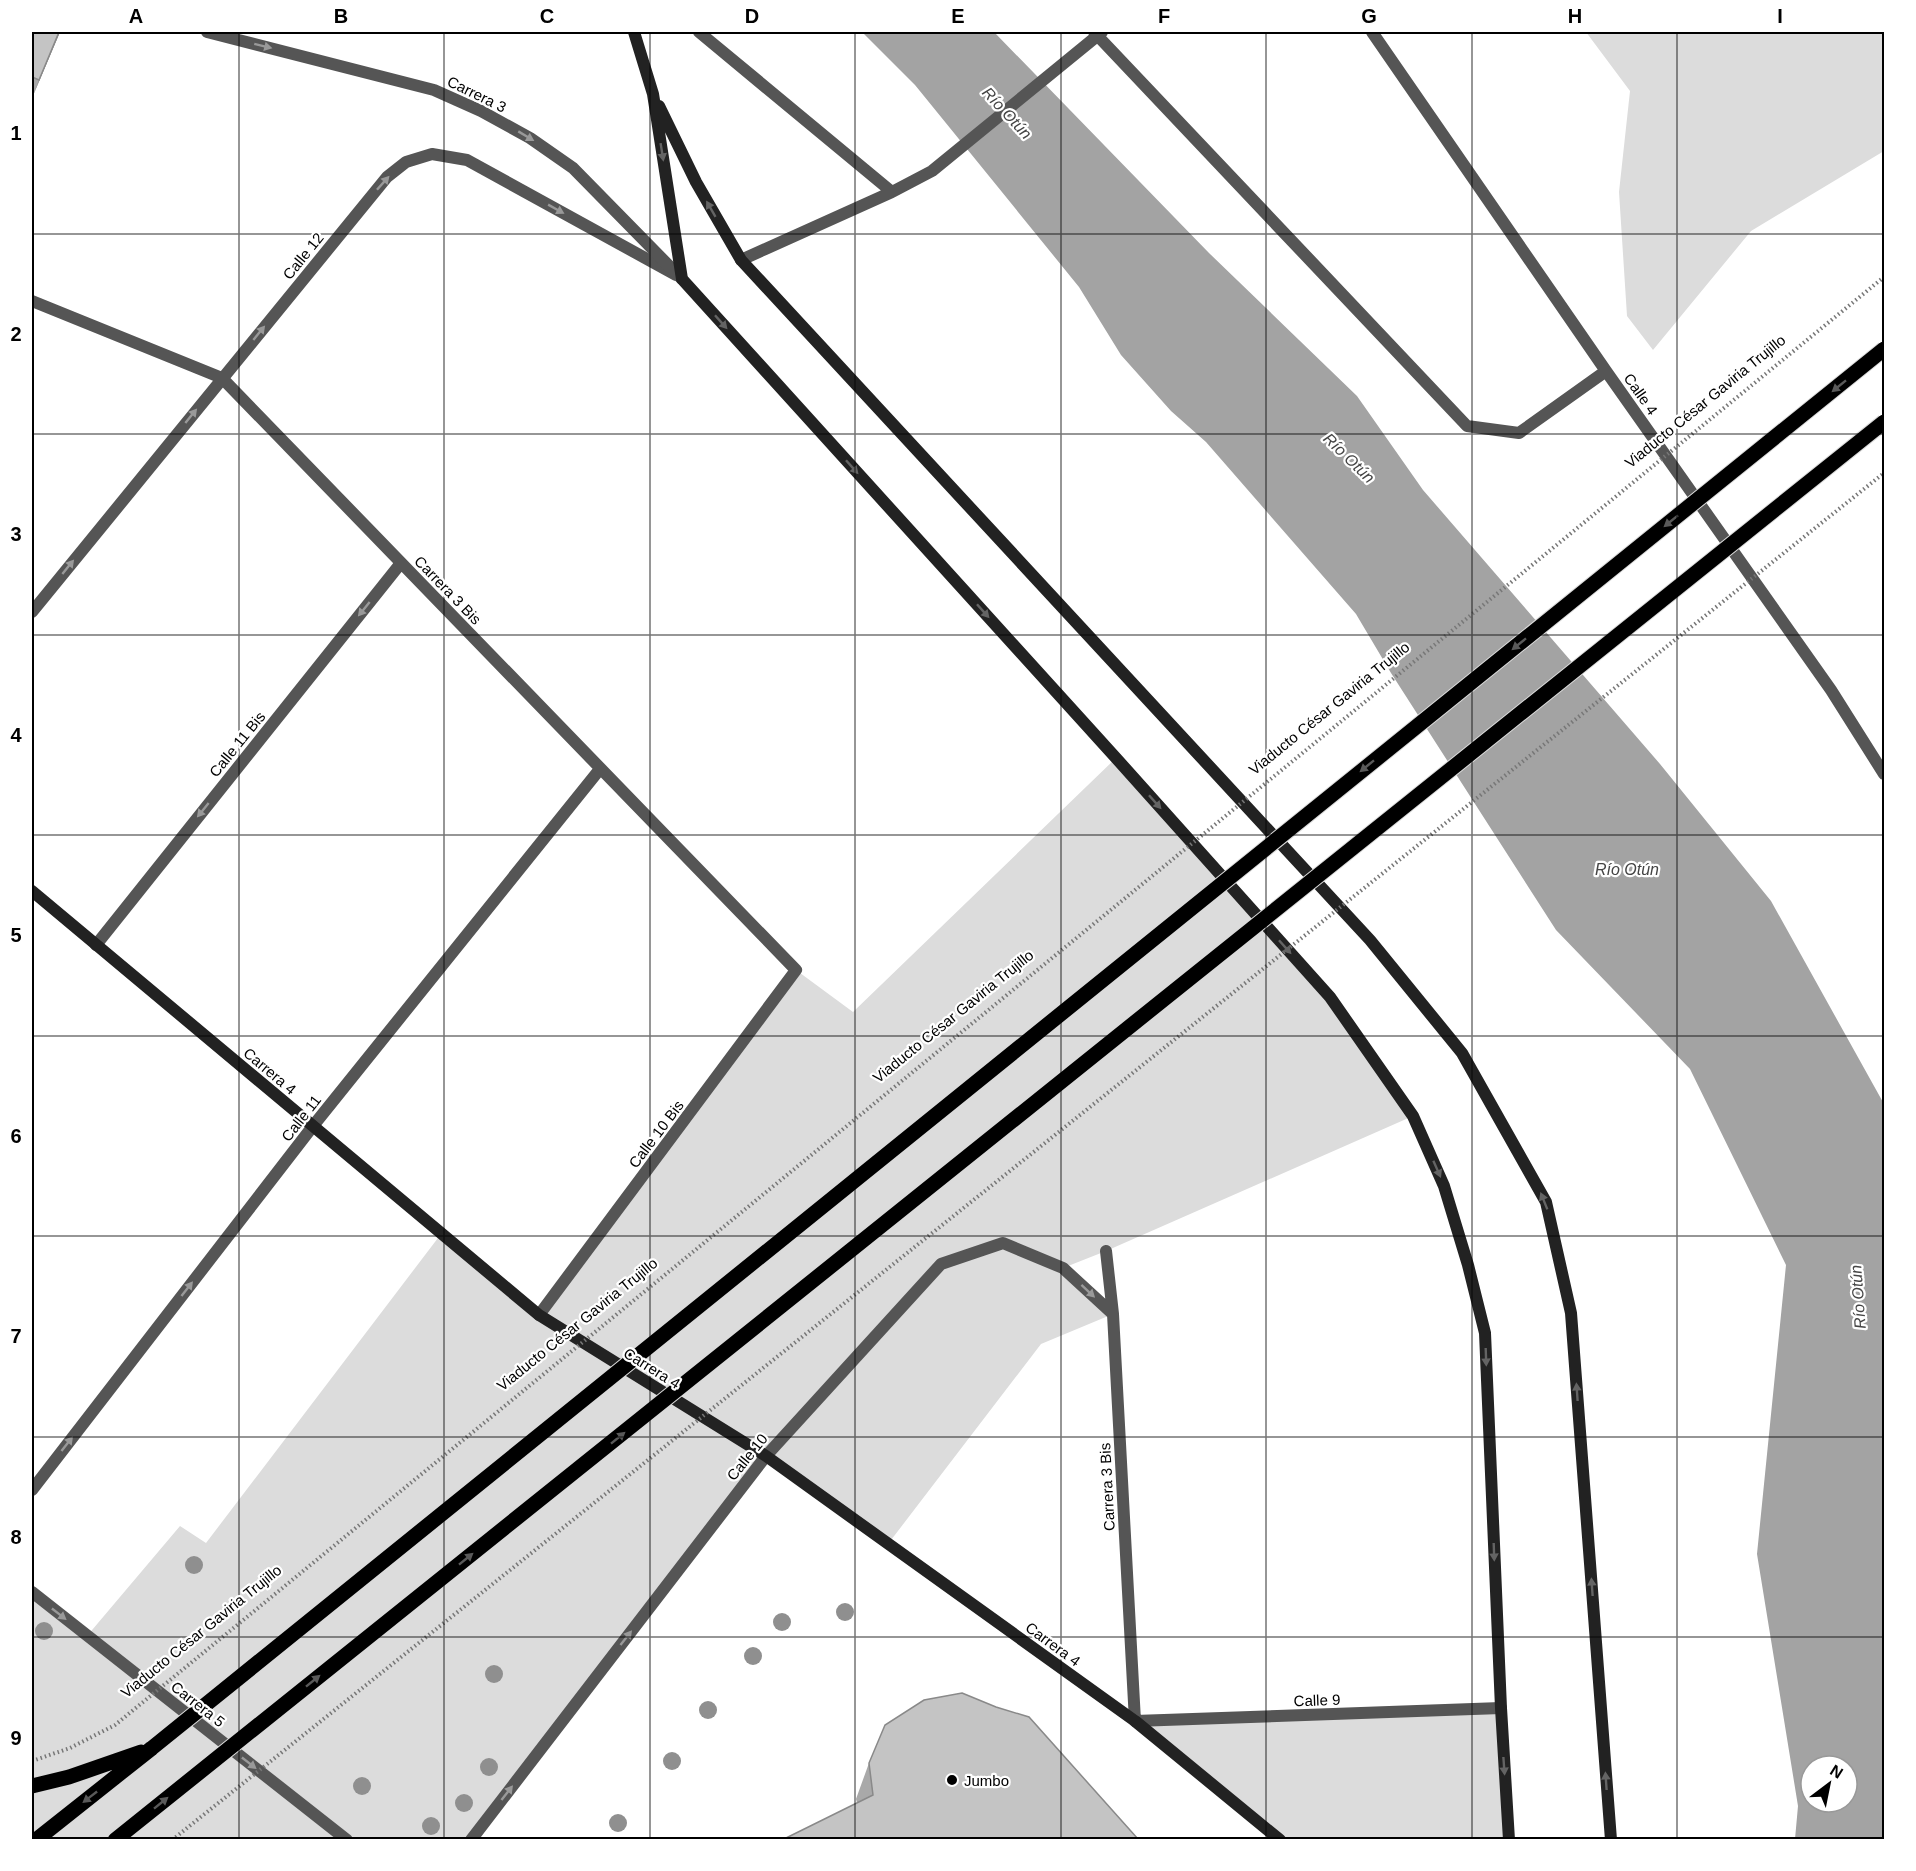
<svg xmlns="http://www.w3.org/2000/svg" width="1916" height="1871" font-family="Arial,sans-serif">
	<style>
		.green { fill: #dcdcdc }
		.water { fill: #a3a3a3; fill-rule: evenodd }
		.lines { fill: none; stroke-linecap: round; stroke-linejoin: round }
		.primary-casing { stroke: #dbdbdb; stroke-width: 17 }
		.minor { stroke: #555; stroke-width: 12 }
		.tertiary { stroke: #555; stroke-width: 12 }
		.secondary { stroke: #222; stroke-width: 12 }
		.primary { stroke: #000; stroke-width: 15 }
		.primary-bridge-casing { stroke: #dbdbdb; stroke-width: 17; stroke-linecap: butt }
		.path-bridge { stroke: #777; stroke-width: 4; stroke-dasharray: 1.5 3; stroke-linecap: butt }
		.primary-bridge { stroke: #000; stroke-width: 15 }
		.tree { fill: #8f8f8f }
		.wall { fill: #a9a9a9 }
		.shaded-wall { fill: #898989 }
		.building { fill: #c4c4c4; stroke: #898989; stroke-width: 1.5 }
		.oneway { fill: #999 }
		.oneway2 { fill: #646464 }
		.oneway3 { fill: #595959 }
		.grid { fill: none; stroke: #000; stroke-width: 1.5; stroke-opacity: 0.55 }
		.poi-dot { fill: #000; stroke: #fff; stroke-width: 2 }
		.labels { text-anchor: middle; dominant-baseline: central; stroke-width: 4.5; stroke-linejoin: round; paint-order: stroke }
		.street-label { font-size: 15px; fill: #000; stroke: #fff }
		.poi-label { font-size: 15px; fill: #000; stroke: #fff; text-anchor: start }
		.water-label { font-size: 16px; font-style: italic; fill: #444; stroke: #fff }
		.neatline { fill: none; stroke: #000; stroke-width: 2 }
		.grid-label { font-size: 20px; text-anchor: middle; font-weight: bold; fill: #000 }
	</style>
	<rect width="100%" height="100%" fill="#fff"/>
	<path class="green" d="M1586,32h298v119l-133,80 -98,119 -26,-34 -8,-124 11,-101z
		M1116,758l214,239 83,119 -307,135 -43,17 50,46 -72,30 -153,200 -122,-88 -295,383h-439v-247l55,44 93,-110 26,17 235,-309 98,81 257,-345 57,42z
		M1501,1708l8,131h-229l-145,-118z"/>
	<path class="water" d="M862,32h132l215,221 148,143 66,94 237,274 111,137 113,203v735h-89l3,-33 -41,-252 29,-289 -96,-196 -134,-139 -165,-257 -35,-59 -150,-172 -35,-31 -50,-56 -42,-68 -164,-202zM1811,1766h36v36h-36z"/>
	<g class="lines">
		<g class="primary-casing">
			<path id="primary" d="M32,1786l37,-9 72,-25
				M36,1840l116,-92"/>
		</g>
		<path class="minor" d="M699,32l193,160
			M1094,32l373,394 52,7 87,-62
			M1372,32l234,339 225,319 53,84
			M741,260l151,-68 40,-21 170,-139
			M32,301l190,77 574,592 -257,345
			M32,612l355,-435 19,-15 26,-8 35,6 209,115
			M96,945l305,-382
			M1106,1251l7,63 22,407 366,-13
			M32,1490l281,-364 287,-357
			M32,1592l315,248
			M471,1840l295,-384 175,-192 62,-21 60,25 50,46"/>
		<path class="tertiary" d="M207,32l227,58 47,21 49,27 43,30 109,111"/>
		<path class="secondary" d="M634,32l19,62 29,185 434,479 214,239 83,119 31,70 24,79 17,68 16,375 8,132
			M659,106l37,76 45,78 629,680 92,113 84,149 25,111 40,527
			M32,891l507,424 227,141 369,265 145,119"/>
		<use href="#primary" class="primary"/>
		<g class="primary-bridge-casing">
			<path id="primary-bridge" d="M152,1748l1732,-1399
				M115,1840l1769,-1418"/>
		</g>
		<path class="path-bridge" d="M32,1761l38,-13 45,-23 1769,-1448
			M172,1840l1712,-1367"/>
		<use href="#primary-bridge" class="primary-bridge"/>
	</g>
	<g class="tree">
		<circle cx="194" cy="1565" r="9"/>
		<circle cx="845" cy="1612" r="9"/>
		<circle cx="782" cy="1622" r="9"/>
		<circle cx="44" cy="1631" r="9"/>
		<circle cx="753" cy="1656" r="9"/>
		<circle cx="494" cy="1674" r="9"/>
		<circle cx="708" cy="1710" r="9"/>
		<circle cx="672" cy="1761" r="9"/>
		<circle cx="489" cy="1767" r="9"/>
		<circle cx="362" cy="1786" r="9"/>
		<circle cx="464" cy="1803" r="9"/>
		<circle cx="618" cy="1823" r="9"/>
		<circle cx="431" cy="1826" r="9"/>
	</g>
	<path class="wall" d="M32,32h28l-28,66z
		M869,1763l269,76 -281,-36 -1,-4z"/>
	<path class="shaded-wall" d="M59,32h1l-28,66 7,-18z"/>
	<path class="building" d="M32,32h27l-20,48 -7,-3z
		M962,1693l34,14 33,10 109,122h-354l89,-44 -4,-32 16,-38 39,-25z"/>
	<defs><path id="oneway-solid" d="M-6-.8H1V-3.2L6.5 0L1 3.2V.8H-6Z" transform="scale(1.5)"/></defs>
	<g class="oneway">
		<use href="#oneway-solid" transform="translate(263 46) rotate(14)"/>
		<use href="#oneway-solid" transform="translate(526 136) rotate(31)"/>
		<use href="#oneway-solid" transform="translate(383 183) rotate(-48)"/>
		<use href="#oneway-solid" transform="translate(556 209) rotate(29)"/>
		<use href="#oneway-solid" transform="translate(259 333) rotate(-51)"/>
		<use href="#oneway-solid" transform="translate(191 416) rotate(-51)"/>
		<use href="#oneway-solid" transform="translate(68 567) rotate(-51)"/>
		<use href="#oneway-solid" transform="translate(364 609) rotate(129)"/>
		<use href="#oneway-solid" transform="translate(203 810) rotate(129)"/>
		<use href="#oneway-solid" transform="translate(187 1289) rotate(-52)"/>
		<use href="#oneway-solid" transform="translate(1088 1291) rotate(43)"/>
		<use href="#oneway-solid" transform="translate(67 1444) rotate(-52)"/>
		<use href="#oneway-solid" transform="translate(59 1614) rotate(38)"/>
		<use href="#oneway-solid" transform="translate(626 1638) rotate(-52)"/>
		<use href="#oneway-solid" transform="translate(249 1763) rotate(38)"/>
		<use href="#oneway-solid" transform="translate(507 1793) rotate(-52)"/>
	</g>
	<g class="oneway2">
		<use href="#oneway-solid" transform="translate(662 152) rotate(81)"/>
		<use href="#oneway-solid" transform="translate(711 209) rotate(-120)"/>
		<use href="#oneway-solid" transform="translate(721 322) rotate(48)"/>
		<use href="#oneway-solid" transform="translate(852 467) rotate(48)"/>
		<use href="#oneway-solid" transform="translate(983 611) rotate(48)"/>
		<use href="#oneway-solid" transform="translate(1155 802) rotate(48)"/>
		<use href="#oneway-solid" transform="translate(1285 947) rotate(48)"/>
		<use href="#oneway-solid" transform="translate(1437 1169) rotate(66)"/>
		<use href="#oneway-solid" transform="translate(1544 1201) rotate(-112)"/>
		<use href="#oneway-solid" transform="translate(1486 1357) rotate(88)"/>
		<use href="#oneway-solid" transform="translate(1577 1392) rotate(-94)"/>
		<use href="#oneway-solid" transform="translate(1494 1552) rotate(88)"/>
		<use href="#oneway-solid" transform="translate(1592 1587) rotate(-94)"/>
		<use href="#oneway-solid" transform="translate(1504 1766) rotate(86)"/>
		<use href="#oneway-solid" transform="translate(1606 1781) rotate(-94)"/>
	</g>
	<g class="oneway3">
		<use href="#oneway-solid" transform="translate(1839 386) rotate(141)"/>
		<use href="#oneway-solid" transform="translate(1671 521) rotate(141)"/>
		<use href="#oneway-solid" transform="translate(1519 644) rotate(141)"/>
		<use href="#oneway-solid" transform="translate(1367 766) rotate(141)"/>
		<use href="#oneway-solid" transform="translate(618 1438) rotate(-39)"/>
		<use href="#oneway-solid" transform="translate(466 1559) rotate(-39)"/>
		<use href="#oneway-solid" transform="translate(313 1681) rotate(-39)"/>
		<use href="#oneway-solid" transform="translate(90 1797) rotate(142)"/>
		<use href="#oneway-solid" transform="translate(161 1803) rotate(-39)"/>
	</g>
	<path class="grid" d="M239,32v1808M444,32v1808M650,32v1808M855,32v1808M1061,32v1808M1266,32v1808M1472,32v1808M1677,32v1808M32,234h1852M32,434h1852M32,635h1852M32,835h1852M32,1036h1852M32,1236h1852M32,1437h1852M32,1637h1852"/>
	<circle class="poi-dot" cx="952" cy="1780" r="6"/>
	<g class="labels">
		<g class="street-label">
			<text transform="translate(477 94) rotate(26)">Carrera 3</text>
			<text transform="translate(303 256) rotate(-51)">Calle 12</text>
			<text transform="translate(1641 394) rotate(55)">Calle 4</text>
			<text transform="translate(1705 401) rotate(-39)">Viaducto César Gaviria Trujillo</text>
			<text transform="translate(448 590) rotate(46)">Carrera 3 Bis</text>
			<text transform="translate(1329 708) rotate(-39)">Viaducto César Gaviria Trujillo</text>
			<text transform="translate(237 744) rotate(-51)">Calle 11 Bis</text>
			<text transform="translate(953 1016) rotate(-39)">Viaducto César Gaviria Trujillo</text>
			<text transform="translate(270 1071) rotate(40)">Carrera 4</text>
			<text transform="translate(301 1118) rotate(-52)">Calle 11</text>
			<text transform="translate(656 1134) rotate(-53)">Calle 10 Bis</text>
			<text transform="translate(577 1324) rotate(-39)">Viaducto César Gaviria Trujillo</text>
			<text transform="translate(652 1368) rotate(32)">Carrera 4</text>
			<text transform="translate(747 1457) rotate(-51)">Calle 10</text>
			<text transform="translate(1107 1487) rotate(-93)">Carrera 3 Bis</text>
			<text transform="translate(201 1631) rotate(-39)">Viaducto César Gaviria Trujillo</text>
			<text transform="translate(1053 1644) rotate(36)">Carrera 4</text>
			<text transform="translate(1317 1700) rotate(-2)">Calle 9</text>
			<text transform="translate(198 1704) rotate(38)">Carrera 5</text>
		</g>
		<g class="poi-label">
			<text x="964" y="1780">Jumbo</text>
		</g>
		<g class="water-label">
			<text transform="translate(1007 113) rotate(47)">Río Otún</text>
			<text transform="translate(1349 458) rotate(44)">Río Otún</text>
			<text x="1627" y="869">Río Otún</text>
			<text transform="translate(1858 1297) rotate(-94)">Río Otún</text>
		</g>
	</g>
	<rect width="1916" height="1871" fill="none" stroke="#ffffff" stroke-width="66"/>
	<g transform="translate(1829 1784) rotate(32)"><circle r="28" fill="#ffffff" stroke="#999999" stroke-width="1.5"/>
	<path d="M0-4.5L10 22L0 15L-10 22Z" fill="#000000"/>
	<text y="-9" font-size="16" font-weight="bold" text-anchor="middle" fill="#000000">N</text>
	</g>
	<rect x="33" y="33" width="1850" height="1805" class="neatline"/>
	<g class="grid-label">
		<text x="136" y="23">A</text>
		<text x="341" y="23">B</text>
		<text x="547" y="23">C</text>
		<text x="752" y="23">D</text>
		<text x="958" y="23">E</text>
		<text x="1164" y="23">F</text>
		<text x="1369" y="23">G</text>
		<text x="1575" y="23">H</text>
		<text x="1780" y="23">I</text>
		<text x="16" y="140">1</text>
		<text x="16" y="341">2</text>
		<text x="16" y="541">3</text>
		<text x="16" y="742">4</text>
		<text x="16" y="942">5</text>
		<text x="16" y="1143">6</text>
		<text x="16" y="1343">7</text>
		<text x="16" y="1544">8</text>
		<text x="16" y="1745">9</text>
	</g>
</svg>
